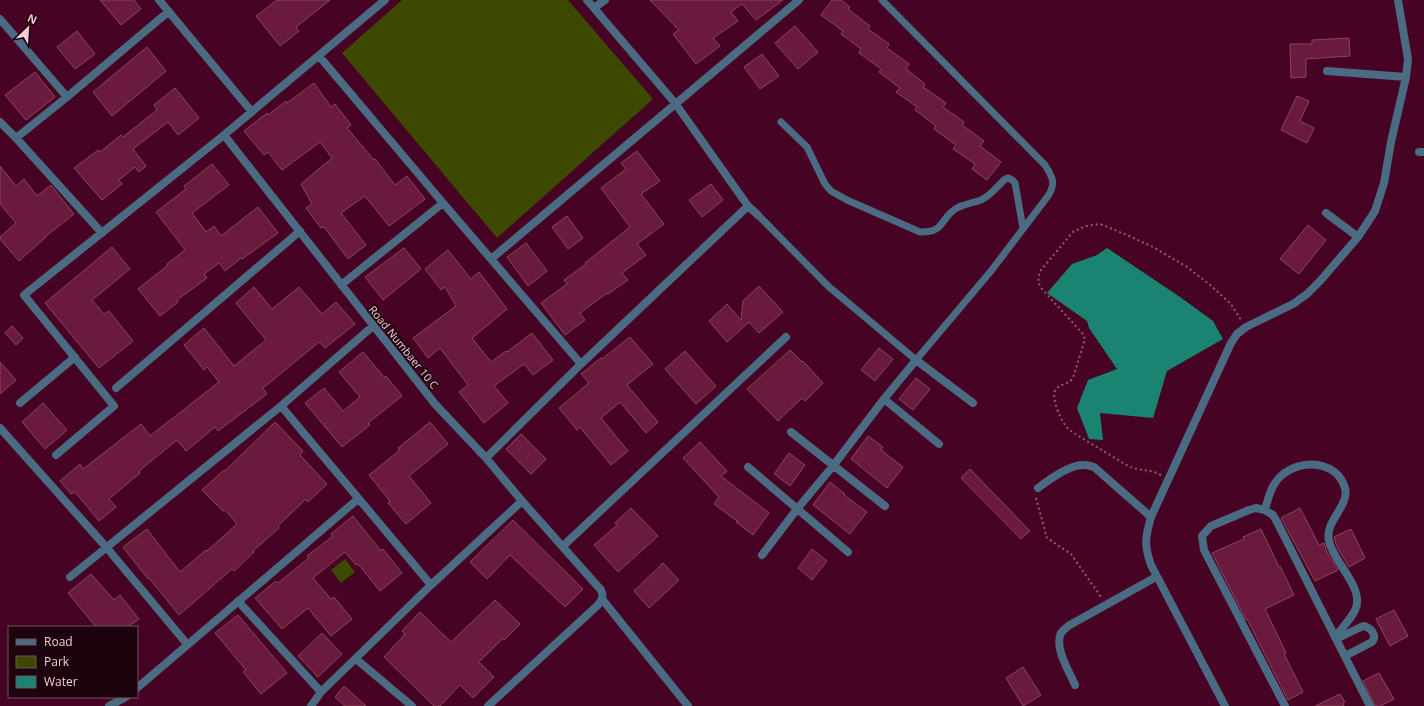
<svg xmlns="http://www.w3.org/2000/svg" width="1424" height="706" font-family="'Open Sans',sans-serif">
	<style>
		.green { fill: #3e4900 }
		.water { fill: #1b8372 }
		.building { fill: #6a1a3c; stroke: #8c455e }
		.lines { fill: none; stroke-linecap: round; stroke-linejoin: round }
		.path { stroke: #945c74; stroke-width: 2; stroke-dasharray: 2 3; stroke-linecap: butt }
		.lane { stroke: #4a6b82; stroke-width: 7 }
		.street { stroke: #4a6b82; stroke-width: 8 }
		.labels { text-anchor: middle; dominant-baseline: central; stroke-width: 3.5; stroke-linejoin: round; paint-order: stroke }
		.street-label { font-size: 11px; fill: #f5cbd8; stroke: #1d030d }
	</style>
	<rect width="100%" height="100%" fill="#460323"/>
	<path class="green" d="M402,0h166l85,99 -156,139 -155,-185z
		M345,559l10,13 -14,11 -10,-13z"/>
	<path class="water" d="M1107,248l73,49 33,24 10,18 -56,32 -14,47 -53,-5 3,27 -14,-1 -12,-31 11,-28 29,-11 -28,-41 -2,-7 -40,-28 25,-29 25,-9z"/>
	<path class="building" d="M100,0h34l7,9 -20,16z
		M277,0h53l-34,27 3,4 -19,15 -24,-30z
		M650,0h133l-27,20 -14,-16 -11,8 7,9 -25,17 7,8 -24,18 -23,-30 6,-4z
		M832,0h9l9,7 -2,2 22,17 -2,3 21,15 -2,4 22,16 -3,5 19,15 -2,3 23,16 -3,4 21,15 -2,3 22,16 -4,5 21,16 -14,18 -15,-11 3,-5 -22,-15 3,-4 -22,-16 2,-3 -21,-16 2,-3 -21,-15 4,-4 -21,-16 2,-3 -22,-16 2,-4 -20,-15 2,-3 -22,-16z
		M795,26l23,26 -20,17 -23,-26z
		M77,31l18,23 -20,15 -18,-22z
		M1349,38l1,18 -44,3v18l-15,1 -1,-34h22v-4z
		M147,47l19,24 -54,45 -19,-24z
		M762,54l17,22 -19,13 -16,-22z
		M35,72l20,25 -29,23 -21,-25z
		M314,83l17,24 4,-3 16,21 -4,3 27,32 1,-1 20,26 12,-9 18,23 -36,27 -24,-30 -24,17 25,32 -18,14 -24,-32 -3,1 -15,-20 6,-4 -11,-20 31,-26 -12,-16 -38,28 -14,-18 -4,3 -20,-24 23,-18 1,2 18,-14 1,2z
		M175,88l24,30 -21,17 -10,-13 -35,27 13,17 -7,6 -4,-5 -16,13 3,4 -20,16 -28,-32 24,-18 2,2 21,-17 2,2 34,-27 -3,-5z
		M1297,96l12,5 -9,20 14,7 -7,15 -26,-13z
		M637,151l23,30 -19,13 23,30 -27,20 9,11 -24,18 6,7 -20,14 -1,-1 -27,20 5,7 -20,15 -24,-32 26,-19 -3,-4 22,-16 -1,-1 45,-36 -29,-39 25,-19 -5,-6z
		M212,164l17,21 -37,28 14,19 8,-6 7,10 37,-29 20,26 -36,26 -1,-1 -16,13 -6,-8 -15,11 3,4 -30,22 1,2 -18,14 -22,-27 30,-24 -1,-1 18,-14 -29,-38 30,-23 -2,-3z
		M0,166l16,20 8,-7 13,17 14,-11 23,29 -29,23v1l-26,23 -19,-22v-2l16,-14 -16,-19z
		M711,184l12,16 -21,17 -13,-17z
		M567,216l16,22 -15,11 -16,-22z
		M1308,225l18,15 -27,34 -19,-15z
		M526,243l21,28 -19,15 -21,-29z
		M112,247l18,22 -38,31 12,14 5,-3 24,30 -34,27 -54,-65z
		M404,248l17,21 -38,31 -18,-23z
		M448,250l23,29 8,-7 28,37 -35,29 19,24 15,-11 1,1 25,-19 21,27 -20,15 -9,-11 -30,22 14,17 -24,20 -25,-31 9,-7 -28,-37 -12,10 -15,-20 43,-32 -11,-19 -4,3 -16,-21z
		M759,286l24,26 -24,21 -10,-11 -22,20 -18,-21 18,-17 14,16 2,-19z
		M254,287l18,22 27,-22 23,27 14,-12 19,22 -30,24 -6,-6 -56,46 4,6 -49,37 -3,-4 -29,24 -9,-11 -38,31 1,2 -31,26 7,8 -17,14 -24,-29 -4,2 -11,-13 20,-17 3,5 58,-45 9,12 69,-54 -12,-15 -3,3 -20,-25 20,-17 30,38 32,-26 -30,-37z
		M12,326l11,12 -7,7 -11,-12z
		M630,337l23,27 -26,21 31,37 -12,11 -26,-31 -19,16 27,33 -17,14 -31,-38 -3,3 -18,-22 30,-25 -8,-9 20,-16 1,1z
		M879,348l14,11 -18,22 -14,-11z
		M790,350l12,12 1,-1 20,22 -18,18 -3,-3 -24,23 -31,-32z
		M685,351l31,35 -20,18 -31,-35z
		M363,352l21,25 2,-1 16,20 -34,27 2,2 -28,22 -37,-44 19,-15 19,23 17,-14 -21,-25z
		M0,362l16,18 -16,14z
		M916,378l14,11 -17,21 -14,-11z
		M43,403l24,27 -22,19 -23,-27z
		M275,422l28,29 -3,4 27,29 -19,18 -2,-3 -28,27 1,2 -26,23 1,1 -20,19 -2,-2 -53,46 -30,-37 -1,1 -25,-32 24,-18 33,43 26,-22 1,1 30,-27 -12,-14 -2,1 -21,-21 22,-20 1,1z
		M430,422l18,22 -39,32 22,27 -25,21 -18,-21 2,-2 -21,-26 31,-25 -2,-2z
		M521,434l25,25 -15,15 -25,-25z
		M868,436l15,11 -2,3 22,17 -16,21 -36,-29z
		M700,442l27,29 -6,5 48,37 -16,22 -17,-13 1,-1 -23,-17 5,-7 -36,-39z
		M789,453l16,12 -15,21 -16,-12z
		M970,469l60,62 -9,8 -60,-61z
		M830,482l15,12 -1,1 23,17 -17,22 -37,-29z
		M631,508l27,28 -40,36 -24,-27 23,-20 -2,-2z
		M1300,508l19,37 5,-2 3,9 11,18 -23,11 -34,-63z
		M353,516l28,35 2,-2 19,24 -22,18 -22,-27 -2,1 -11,-13 -32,26 18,21 3,-2 18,22 -21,17 -23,-28 -26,21 -27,-31 21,-17 2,2 31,-25 -2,-2 26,-20 -2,-2z
		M513,520l70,69 -18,18 -55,-52 -23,24 -17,-17z
		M1261,529l18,38 1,-1 14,29 -29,14 21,44 -2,1 19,38 -15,8 -41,-81 -1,1 -34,-67 32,-14 -1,-2z
		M1351,529l14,29 -16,9 -12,-20 -3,-10z
		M812,549l15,12 -15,19 -14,-12z
		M663,563l16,17 -30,28 -15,-17z
		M91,574l23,26 6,-5 19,24 -11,8h-32l-28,-34z
		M495,600l25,24 -16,16 -1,-2 -24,24 15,15 -21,21 -13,-13 -20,21h-6l-50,-49 21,-23 -3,-3 18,-19 31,30z
		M1394,610l14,26 -18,10 -14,-27z
		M238,615l49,58 -26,21 -18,-22 3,-2 -31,-37z
		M322,633l20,21 -24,23 -20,-21z
		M1023,667l18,28 -18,11 -17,-28z
		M1379,673l15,26 -14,7h-5l-12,-25z
		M344,686l22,20h-21l-10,-9z
		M1340,694l5,8 -2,1 1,3h-29z"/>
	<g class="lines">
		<path class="path" d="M1161,475c-11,-6 -22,-4 -33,-9l-56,-34c-2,-2 -5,-4 -7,-7 -5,-7 -16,-31 -8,-37 6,-5 12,-4 16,-10l12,-39 -2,-5 -42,-46c-4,-7 -3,-11 0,-18l32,-38 13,-6 14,-2 27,11 26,12 34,20 22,17 22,20 10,16
			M1036,498l11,40 24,16 30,43"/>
		<path class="lane" d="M781,122l26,25 18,37 6,7 16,9 73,32c26,1 20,-15 37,-24 7,-4 16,-5 24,-8 9,-4 16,-13 23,-20l4,-2 4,2 3,3 8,45
			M758,215l70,71 88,74 75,-89 57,-75c8,-13 5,-18 -3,-31l-163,-165"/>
		<path class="street" d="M159,0l93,112
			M587,0l88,103 73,103 10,9
			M594,8l11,-8
			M0,19l67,78
			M319,56l124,147 138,161
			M1327,71l79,6
			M0,122l16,16 86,95
			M224,135l211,269 51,54 36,43 79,89c3,6 1,10 -3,15l-110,101
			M16,138l51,-41 101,-85
			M1419,152h5
			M1326,213l32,24
			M491,259l308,-259
			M341,285l102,-82
			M116,388l184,-157
			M884,399l55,45
			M20,403l55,-46
			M281,406l150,179
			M0,428l107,120 80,96
			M791,432l94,74
			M56,455l58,-49 -90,-111 200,-160 161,-135
			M486,458l95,-94 167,-158
			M748,467l100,85
			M1038,488c11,-8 32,-24 46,-23 3,0 7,1 10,2l57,50
			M1265,510c3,-12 7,-27 17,-35 20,-17 55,-14 63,13 5,18 -21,33 -16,53 4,21 37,48 26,69 -3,8 -15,20 -20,27
			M563,546l223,-209
			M762,555l35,-46 36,-43 51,-67 32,-39 57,43
			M70,577l211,-171 92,-80
			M602,599l86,107
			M238,601l83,91
			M1336,639l27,-13c7,1 15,9 9,16l-27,14
			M356,659l56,47
			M1075,685c-6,-14 -21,-37 -14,-52 2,-3 5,-5 7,-7l88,-49
			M137,688l221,-189
			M109,706l17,-9
			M311,706l10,-14 110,-107 91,-84
			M1225,706l-74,-141c-7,-20 -6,-27 0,-48l80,-174 6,-9 9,-7 47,-23 14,-10 13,-13 38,-44 17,-26 9,-28 7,-41 15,-65 2,-18 -10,-59
			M1285,706l-81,-156 -2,-14 9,-10 38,-16 7,-2 9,2 8,5 4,7 93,184"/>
	</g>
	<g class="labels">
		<g class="street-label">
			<text transform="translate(404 347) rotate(51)">Road Numbaer 10 C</text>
		</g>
	</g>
	<rect x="8" y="626" width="130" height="72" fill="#1d030d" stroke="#73535e"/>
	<rect x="16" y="639" width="20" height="6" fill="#4a6b82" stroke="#73535e"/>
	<text x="44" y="646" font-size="12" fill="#f5cbd8">Road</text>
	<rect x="16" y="656" width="20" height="12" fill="#3e4900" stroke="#73535e"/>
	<text x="44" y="666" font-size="12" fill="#f5cbd8">Park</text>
	<rect x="16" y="676" width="20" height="12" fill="#1b8372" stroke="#73535e"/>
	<text x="44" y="686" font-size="12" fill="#f5cbd8">Water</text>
	<g transform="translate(28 28) rotate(25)" stroke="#1d030d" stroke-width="3" paint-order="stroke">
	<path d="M0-3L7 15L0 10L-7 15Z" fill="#f5cbd8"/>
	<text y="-6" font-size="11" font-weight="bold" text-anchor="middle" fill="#f5cbd8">N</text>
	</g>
</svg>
